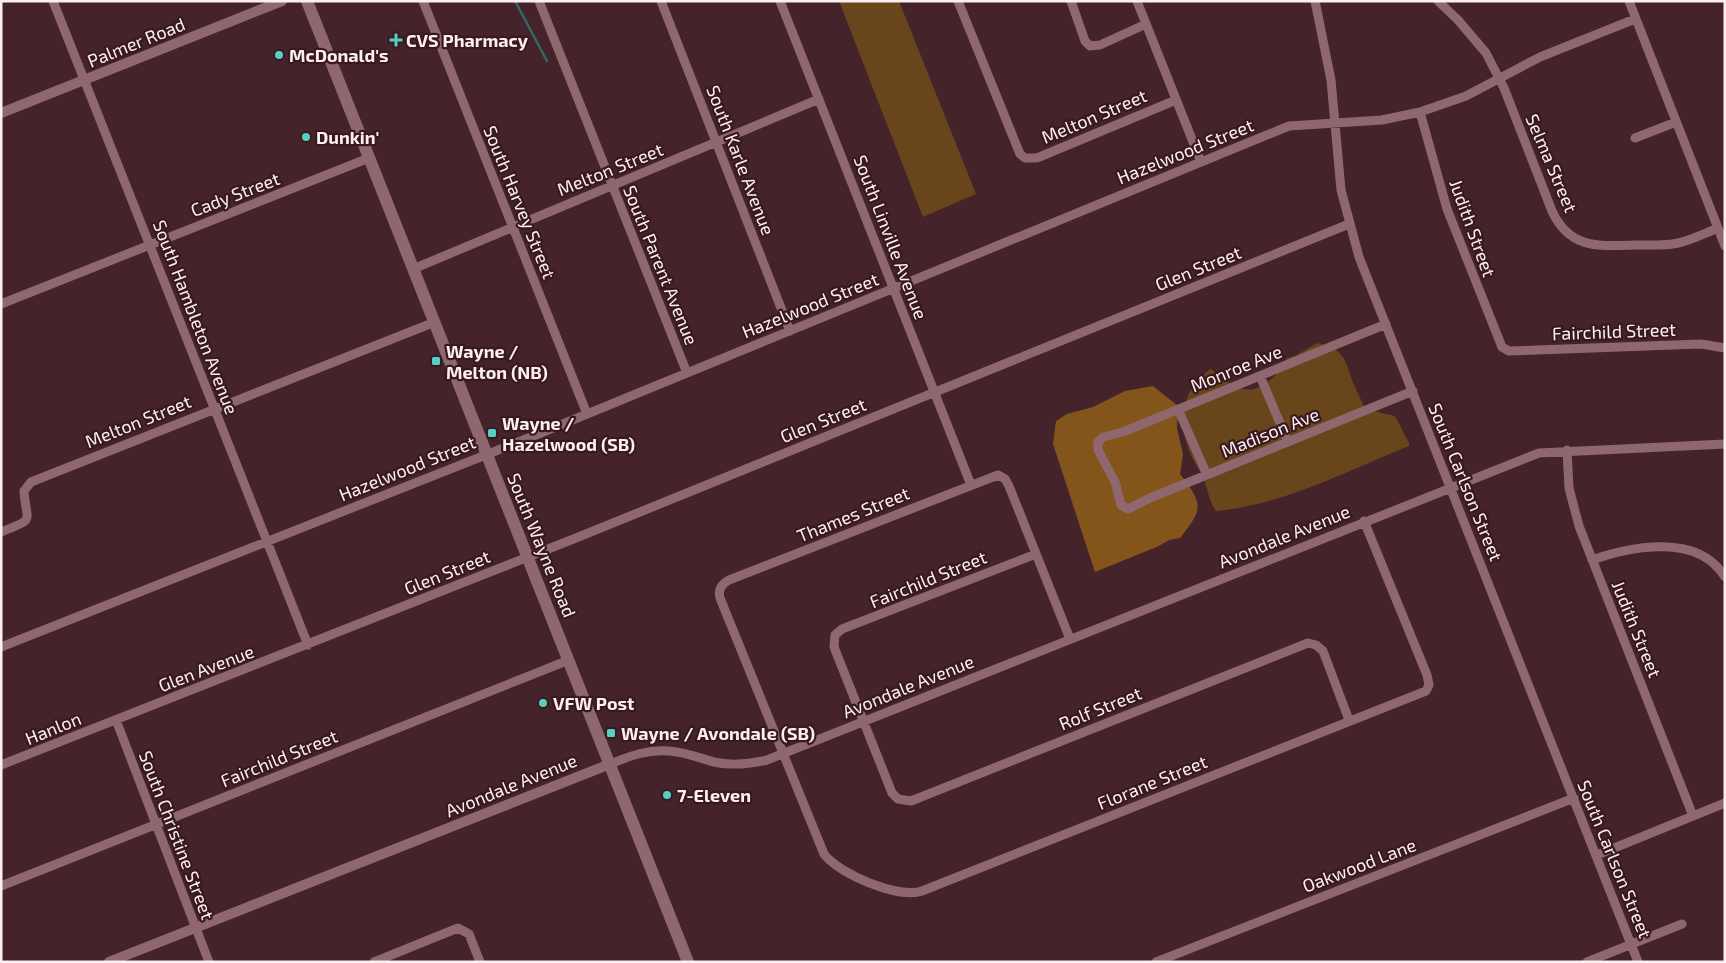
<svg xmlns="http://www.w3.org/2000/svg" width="1726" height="963" font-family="'Exo 2',sans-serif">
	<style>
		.green { fill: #68451b }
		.forest { fill: #84551b }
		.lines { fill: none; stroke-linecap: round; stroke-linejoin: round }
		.stream { stroke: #2e6a65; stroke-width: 2.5 }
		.minor { stroke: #8f686f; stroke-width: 9 }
		.tertiary { stroke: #8f686f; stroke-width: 10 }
		.secondary { stroke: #8f686f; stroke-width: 12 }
		.poi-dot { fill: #56cec4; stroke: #391920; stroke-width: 2 }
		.labels { text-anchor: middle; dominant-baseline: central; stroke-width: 4.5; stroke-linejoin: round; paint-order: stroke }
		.poi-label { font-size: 18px; font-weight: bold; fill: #fdeff1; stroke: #391920; text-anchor: start }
		.street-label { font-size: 18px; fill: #fdeff1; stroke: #391920 }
	</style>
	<rect width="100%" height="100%" fill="#44232a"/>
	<path class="green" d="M839,1h60l77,193 -53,23z
		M1317,343c27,7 27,13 35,37 4,10 9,19 13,29l30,7 14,27v3c-62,25 -126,59 -193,65 -7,-10 -7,-17 -11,-28 -3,-10 -10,-19 -14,-28 -14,-33 -11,-62 19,-86 11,5 15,12 25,17 21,12 44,-10 52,-28l8,-2z"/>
	<path class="forest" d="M1153,386l25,20 -1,22 6,26 -3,20c24,31 23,35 0,64l-11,2 -10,6 -64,26 -42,-128 3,-23 11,-7 26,-7 32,-16z"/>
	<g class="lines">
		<path class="stream" d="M515,1l32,60"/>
		<path class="minor" d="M53,1l255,644
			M423,1l164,413
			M539,1l148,372
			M661,1l129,330
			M780,1l191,484
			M958,1l62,153 5,4h12l139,-58
			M1071,1l14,40 5,5 10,-1 46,-21
			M1137,1l64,161
			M1315,1l16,79 10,110 18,67 279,705
			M1438,1l20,19 28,33 18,35 48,123c18,39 47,35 84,34 14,0 29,1 42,-2 14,-3 27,-10 40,-15
			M1629,1l96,245
			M1420,112l27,97 55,138 7,4 192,-7 24,4
			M1635,138l41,-16
			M413,269l406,-170
			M1,304l368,-146
			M1386,324l-263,108 -20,5 -5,5v8l17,32 6,23 7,4 22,-11 263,-107
			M1260,376l28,66
			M1178,409l29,66
			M1567,450l2,38 10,38 114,290
			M1,532c36,-14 25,-9 23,-41l7,-9 404,-160
			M1036,554l-194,75 -7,6 -1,12 58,146 6,6 13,2 397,-158 8,2 7,6 26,69
			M1592,560c40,-14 106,-27 133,17
			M1070,639l-61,-153 -4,-7 -7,-4 -269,105c-8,4 -11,10 -9,18l104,256c15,20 74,45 98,37l504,-200 3,-6 -2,-10 -63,-154
			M1,647l535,-212 753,-309 93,-6 38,-8 46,-16 74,-39 95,-38
			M116,720l93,242
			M610,764c20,-8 38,-15 59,-13 16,1 30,7 45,11 18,4 36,2 53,-2l772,-307 186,-9
			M1,765l575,-227 773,-314
			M1597,855l128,-52
			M1,886l568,-226
			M374,962l84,-34 11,6 11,28
			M1156,962l418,-164
			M1587,962l95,-38"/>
		<path class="tertiary" d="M1,113l281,-112
			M109,962l501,-198"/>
		<path class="secondary" d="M307,1l381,961"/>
	</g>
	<g class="poi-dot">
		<path d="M393.5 32.5h5v5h5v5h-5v5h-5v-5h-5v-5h5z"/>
		<circle cx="279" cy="55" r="5"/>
		<circle cx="306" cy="137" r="5"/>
		<rect x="431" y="356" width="10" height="10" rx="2.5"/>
		<rect x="487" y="428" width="10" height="10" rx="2.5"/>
		<circle cx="543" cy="703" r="5"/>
		<rect x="606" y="728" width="10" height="10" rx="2.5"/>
		<circle cx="667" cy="795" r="5"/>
	</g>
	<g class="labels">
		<g class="poi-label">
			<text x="406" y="40">CVS Pharmacy</text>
			<text x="289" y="55">McDonald's</text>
			<text x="316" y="137">Dunkin'</text>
			<text x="446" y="351">Wayne /<tspan x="446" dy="21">Melton (NB)</tspan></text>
			<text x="502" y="423">Wayne /<tspan x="502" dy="21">Hazelwood (SB)</tspan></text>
			<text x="553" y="703">VFW Post</text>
			<text x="621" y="733">Wayne / Avondale (SB)</text>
			<text x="677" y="795">7-Eleven</text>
		</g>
		<g class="street-label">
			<text transform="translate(136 42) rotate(-22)">Palmer Road</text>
			<text transform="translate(1094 116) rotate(-23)">Melton Street</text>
			<text transform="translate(1185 151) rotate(-22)">Hazelwood Street</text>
			<text transform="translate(741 160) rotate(69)">South Karle Avenue</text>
			<text transform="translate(1552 163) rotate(67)">Selma Street</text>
			<text transform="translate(610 169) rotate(-22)">Melton Street</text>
			<text transform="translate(235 194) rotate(-21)">Cady Street</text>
			<text transform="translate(520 202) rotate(68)">South Harvey Street</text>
			<text transform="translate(1473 228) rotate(70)">Judith Street</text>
			<text transform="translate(891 237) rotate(69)">South Linville Avenue</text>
			<text transform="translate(661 265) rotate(68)">South Parent Avenue</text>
			<text transform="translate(1198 268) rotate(-22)">Glen Street</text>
			<text transform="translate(810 305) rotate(-22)">Hazelwood Street</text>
			<text transform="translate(196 317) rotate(69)">South Hambleton Avenue</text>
			<text transform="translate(1614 331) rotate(-2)">Fairchild Street</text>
			<text transform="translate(1236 368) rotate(-22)">Monroe Ave</text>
			<text transform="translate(823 420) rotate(-22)">Glen Street</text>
			<text transform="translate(138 421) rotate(-22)">Melton Street</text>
			<text transform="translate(1270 432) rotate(-22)">Madison Ave</text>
			<text transform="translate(407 468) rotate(-22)">Hazelwood Street</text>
			<text transform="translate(1466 482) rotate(68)">South Carlson Street</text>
			<text transform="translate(853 514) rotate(-22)">Thames Street</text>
			<text transform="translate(1284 536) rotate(-22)">Avondale Avenue</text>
			<text transform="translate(542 545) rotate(68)">South Wayne Road</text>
			<text transform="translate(447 572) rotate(-22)">Glen Street</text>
			<text transform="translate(928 579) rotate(-22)">Fairchild Street</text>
			<text transform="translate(1637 629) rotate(68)">Judith Street</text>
			<text transform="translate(206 668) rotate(-21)">Glen Avenue</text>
			<text transform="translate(908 686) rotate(-22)">Avondale Avenue</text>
			<text transform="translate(1100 708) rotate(-22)">Rolf Street</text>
			<text transform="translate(53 728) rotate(-22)">Hanlon</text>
			<text transform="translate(279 758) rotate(-22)">Fairchild Street</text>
			<text transform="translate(1152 782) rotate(-22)">Florane Street</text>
			<text transform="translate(511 785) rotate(-22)">Avondale Avenue</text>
			<text transform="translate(177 835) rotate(69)">South Christine Street</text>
			<text transform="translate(1615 859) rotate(68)">South Carlson Street</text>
			<text transform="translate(1359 865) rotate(-21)">Oakwood Lane</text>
		</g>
	</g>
	<rect width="1726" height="963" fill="none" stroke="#fdeff1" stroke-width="5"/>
</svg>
